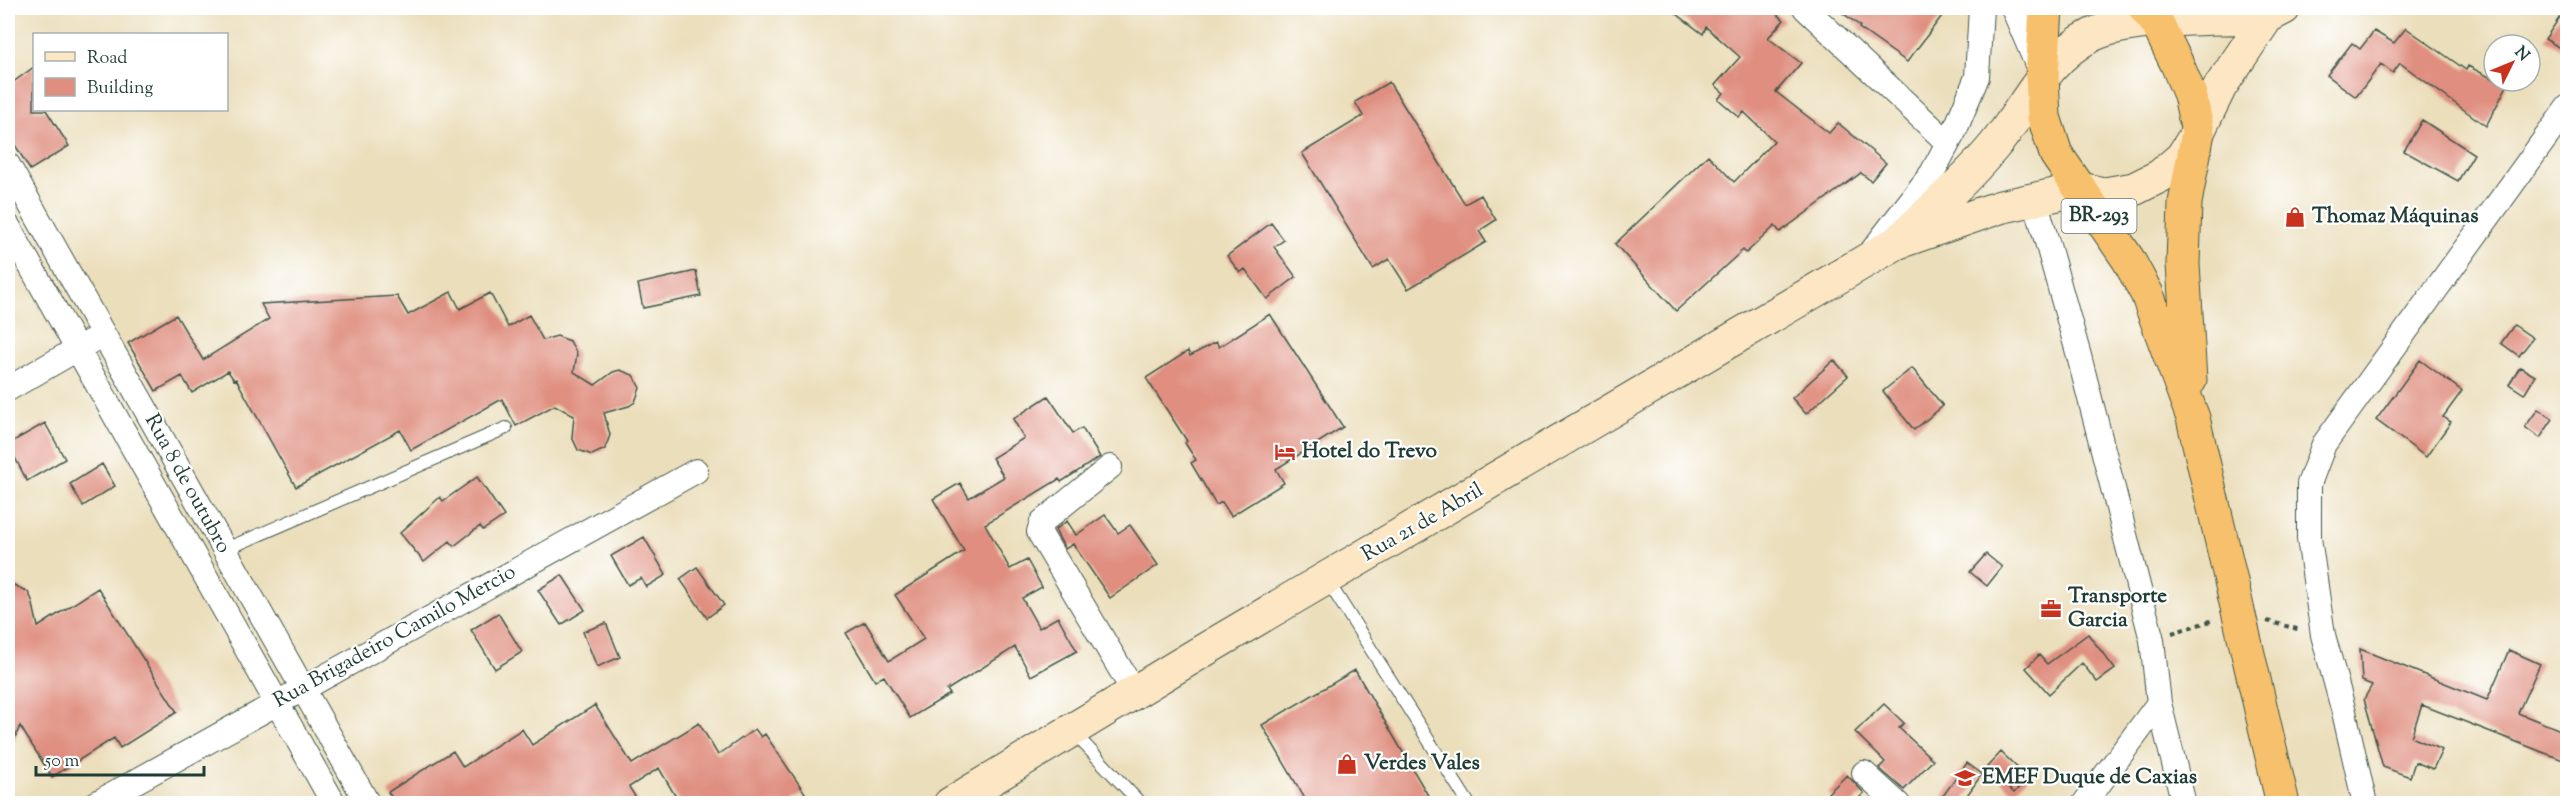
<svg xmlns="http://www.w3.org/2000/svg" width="2575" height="811" font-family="'Sorts Mill Goudy',serif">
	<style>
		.building { fill: #df8e7f }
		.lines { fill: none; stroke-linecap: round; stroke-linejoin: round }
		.lane-casing { stroke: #3e5548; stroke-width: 14 }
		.street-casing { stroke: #3e5548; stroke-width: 26 }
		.secondary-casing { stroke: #3e5548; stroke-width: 35 }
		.highway-casing { stroke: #3e5548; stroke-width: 35 }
		.path { stroke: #3e5548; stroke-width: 4; stroke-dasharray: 4.5 4.5; stroke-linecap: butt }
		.lane { stroke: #fff; stroke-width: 12 }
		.street { stroke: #fff; stroke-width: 24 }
		.secondary { stroke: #fce6c4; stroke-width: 33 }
		.highway { stroke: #f7c06c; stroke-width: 33 }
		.labels { text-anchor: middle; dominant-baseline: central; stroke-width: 4.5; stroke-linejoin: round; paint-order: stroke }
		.shield { fill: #fff; stroke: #627771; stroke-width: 1.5 }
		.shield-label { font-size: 20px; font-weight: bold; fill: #1f3d34 }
		.poi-label { font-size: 21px; font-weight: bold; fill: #1f3d34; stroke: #fff; text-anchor: start }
		.street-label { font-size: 21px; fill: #1f3d34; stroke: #fff }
	</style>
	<rect width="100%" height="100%" fill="#fff"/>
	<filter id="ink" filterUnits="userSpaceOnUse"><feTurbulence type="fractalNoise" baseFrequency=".0167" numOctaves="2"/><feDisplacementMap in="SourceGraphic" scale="12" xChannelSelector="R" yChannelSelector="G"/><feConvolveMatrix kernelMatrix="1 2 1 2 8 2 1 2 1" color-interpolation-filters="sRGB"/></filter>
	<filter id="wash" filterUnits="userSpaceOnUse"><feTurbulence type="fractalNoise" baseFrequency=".008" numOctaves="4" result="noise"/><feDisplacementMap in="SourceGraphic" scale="24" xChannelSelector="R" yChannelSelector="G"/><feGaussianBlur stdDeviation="1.35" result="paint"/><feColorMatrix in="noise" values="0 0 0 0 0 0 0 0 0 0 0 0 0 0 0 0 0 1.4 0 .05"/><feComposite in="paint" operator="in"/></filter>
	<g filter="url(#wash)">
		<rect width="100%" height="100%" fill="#ebdebb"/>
		<g id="blocks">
			<path class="building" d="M1669,8h100l15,12 -16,18 33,25 -25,29 53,41 9,-10 48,40 -15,18 -10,-8 -81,59 -5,-6 -29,27 -3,-3 -67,61 -61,-67 93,-89 26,27 40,-41 -30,-29 -5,5 -21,-18 6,-6 -9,-8 25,-28 -34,-30 -3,7z
				M1836,8h112l-41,54 -48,-34 1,-2z
				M2566,8h2v45l-23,-14z
				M2406,28l60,42 2,-4 39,20 -21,40 -86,-63 -7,10 -12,-9 -25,33 -29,-22 25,-32 8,6 14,-18 20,12z
				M34,67v43h12l23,36 -39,24 -22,-37v-47z
				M1389,82l76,122 16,-9 15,25 -17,11 7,11 -78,47 -19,-30 -16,10 -71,-116 61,-37 -8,-14z
				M2422,120l52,34 -16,27 -54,-30z
				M1271,223l13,17 -10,7 22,30 -29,22 -22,-30 -5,4 -13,-17z
				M696,271l5,25 -58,12 -5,-24z
				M451,292l9,17 30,-16 18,34 21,-12 14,25 14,-4 13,5 7,13 -3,18 21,13 18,-13 7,-2 13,5 7,13 -5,14 -6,4 -25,7 6,22 -5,14 -13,6 -14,-5 -6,-13 2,-21 -19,-11 -39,21 -14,-27 -91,51 -11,-20 -104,57 -60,-108 -2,1 -6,-9 -36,22 -10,-17 -26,15 -28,-48 48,-28 27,45 66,-41 -8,-15 136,-8 11,19z
				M1270,314l73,113 -67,42 8,14 -53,33 -9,-14 -6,3 -25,-42 5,-3 -11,-17 2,-2 -41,-63 42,-27 2,5 26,-14 3,5z
				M2514,325l19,13 -14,18 -18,-13z
				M1834,360l14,16 -42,38 -14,-16z
				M2420,360l42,31 -19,26 8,5 -25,35 -50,-37z
				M2520,367l15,9 -11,18 -15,-10z
				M1912,368l31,38 -29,24 -31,-39z
				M1048,396l25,37 9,-5 18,29 -39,25 -2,-3 -74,45 25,45 17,-9 15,27 -20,11 17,30 19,-11 19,34 -46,25 -16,-29 -68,43 3,4 -40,24 -26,-42 -9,5 -29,-48 19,-11 24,39 35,-22 -29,-44 69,-44 -31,-52 27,-16 9,15 35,-21 -12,-19 32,-20 -11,-19z
				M2538,409l15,10 -13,19 -15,-11z
				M45,423l20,36 -38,22 -19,-37z
				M102,464l13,22 -32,20 -13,-22z
				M477,477l27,39 -21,14 -3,-4 -26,20 -4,-5 -26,21 -24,-29 40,-36 3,4z
				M1105,515l13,18 12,-8 28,40 -48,33 -37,-54 -8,5 -10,-19 12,-9 9,14z
				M644,537l22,38 -20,12 -5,-9 -13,7 -17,-29z
				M1986,554l16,13 -15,19 -17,-14z
				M697,567l27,38 -17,13 -27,-39z
				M562,575l23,35 -24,15 -23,-35z
				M8,582l20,10 4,8 6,27 60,-39 79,124 -57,36 -6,-10 -62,39 -32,-51 -12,29z
				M498,613l24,39 -27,17 -24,-39z
				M606,623l14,34 -23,10 -14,-35z
				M2088,634l27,35 -18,13 -15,-19 -33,31 -23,-26 13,-13 8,9z
				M2360,649l127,51 22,-50 31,14 -22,49 50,20v29l-146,-57 -11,32 31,13 -9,19 -18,-7 -5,15 -27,-10 -19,-68 8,-14 -10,-4z
				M1355,670l78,134h-125l-46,-79z
				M1884,704l20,19 -5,5 34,32 -29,30 -25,-22 6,-6 -30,-30z
				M595,705l37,59 67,-41 19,32 37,-26 6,8 4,-3 40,59 -17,11h-108l-21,-36 -30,19 11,17h-244l-8,-12 65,-41 10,16 59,-38 10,16z
				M2001,752l27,26 -14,15 -27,-26z
				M1967,763l15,11 -21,30h-24z
				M1847,775l17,18 -11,11h-15l-10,-11z"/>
		</g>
	</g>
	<g filter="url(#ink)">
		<use href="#blocks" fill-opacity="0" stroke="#3e5548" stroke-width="1.5"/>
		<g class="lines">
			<g class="lane-casing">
				<path id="lane" d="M224,550l282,-122
					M1327,580l142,224
					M1072,731l69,73"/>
			</g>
			<g class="street-casing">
				<path id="street" d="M1805,8l143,135
					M2013,8l28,66
					M8,165l360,639
					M2035,199l44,157 73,284 7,63 25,101
					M8,226l326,578
					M1869,255l63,-82 23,-43 22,-53 4,-69
					M8,389l83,-48
					M1110,467l-68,55 -3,10 95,160
					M1864,773l34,31
					M95,804l601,-333
					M2084,804l75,-101
					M2365,804l-21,-92 -21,-77 -14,-97v-54l15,-40 244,-337"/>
			</g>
			<g class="secondary-casing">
				<path id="secondary" d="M1904,236c30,-29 63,-57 90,-90 33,-39 50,-87 98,-111 40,-19 129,-16 175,-18
					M950,804l251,-152 695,-409 104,-36 81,-18 23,5 30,-5 26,-13 22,-19 16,-25 22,-45 47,-70 17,-9"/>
			</g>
			<g class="highway-casing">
				<path id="highway" d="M2046,8l-4,68 2,41 12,37 72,105 19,35 46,124 90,386
					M2145,8l12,15 20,41 13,31 8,37 -13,71 -2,61 7,116"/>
			</g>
			<path class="path" d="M2267,621l34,9
				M2172,633l42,-13"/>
			<use href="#lane" class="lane"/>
			<use href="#street" class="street"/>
			<use href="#secondary" class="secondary"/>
			<use href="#highway" class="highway"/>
		</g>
	</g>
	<defs>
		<g id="shop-bare" transform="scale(1.62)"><path d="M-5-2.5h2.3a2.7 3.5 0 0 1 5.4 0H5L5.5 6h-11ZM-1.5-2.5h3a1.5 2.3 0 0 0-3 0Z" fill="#c8321e" stroke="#fff" stroke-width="2.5" paint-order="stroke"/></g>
		<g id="hotel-bare" transform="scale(1.62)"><path d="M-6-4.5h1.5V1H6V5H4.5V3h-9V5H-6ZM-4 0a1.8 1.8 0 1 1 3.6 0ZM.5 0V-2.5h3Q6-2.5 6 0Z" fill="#c8321e" stroke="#fff" stroke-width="2.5" paint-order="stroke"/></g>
		<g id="office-bare" transform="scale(1.62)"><path d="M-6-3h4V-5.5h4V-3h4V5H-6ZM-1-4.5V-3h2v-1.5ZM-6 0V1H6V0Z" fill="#c8321e" stroke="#fff" stroke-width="2.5" paint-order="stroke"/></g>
		<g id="school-bare" transform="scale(1.62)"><path d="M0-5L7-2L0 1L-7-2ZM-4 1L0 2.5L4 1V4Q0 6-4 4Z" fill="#c8321e" stroke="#fff" stroke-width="2.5" paint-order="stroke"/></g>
	</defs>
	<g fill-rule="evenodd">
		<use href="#shop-bare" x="2295" y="217"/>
		<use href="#hotel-bare" x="1285" y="452"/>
		<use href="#office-bare" x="2051" y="609"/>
		<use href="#shop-bare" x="1347" y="764"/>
		<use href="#school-bare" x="1965" y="778"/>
	</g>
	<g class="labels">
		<rect class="shield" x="2061.5" y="199" width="75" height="34" rx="4.5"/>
		<g class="shield-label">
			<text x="2099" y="216">BR-293</text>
		</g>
		<g class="poi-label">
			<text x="2312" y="217">Thomaz Máquinas</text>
			<text x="1302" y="452">Hotel do Trevo</text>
			<text x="2068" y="597">Transporte<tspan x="2068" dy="24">Garcia</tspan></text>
			<text x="1364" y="764">Verdes Vales</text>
			<text x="1982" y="778">EMEF Duque de Caxias</text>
		</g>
		<g class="street-label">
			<text transform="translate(187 484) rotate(61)">Rua 8 de outubro</text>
			<text transform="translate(1423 523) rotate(-30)">Rua 21 de Abril</text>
			<text transform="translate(395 637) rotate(-29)">Rua Brigadeiro Camilo Mercio</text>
		</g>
	</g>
	<rect width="2575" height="811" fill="none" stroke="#fff" stroke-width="30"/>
	<rect x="33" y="33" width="195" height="78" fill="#ffffff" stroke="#a5b1ae" stroke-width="1.5"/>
	<rect x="45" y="52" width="30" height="9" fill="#fce6c4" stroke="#a5b1ae" stroke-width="1.5"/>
	<text x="87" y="63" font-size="18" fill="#1f3d34">Road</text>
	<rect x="45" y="78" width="30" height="18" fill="#df8e7f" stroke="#a5b1ae" stroke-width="1.5"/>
	<text x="87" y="93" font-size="18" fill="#1f3d34">Building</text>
	<g transform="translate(2512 63) rotate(47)"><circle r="28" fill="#ffffff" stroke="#a5b1ae" stroke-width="1.5"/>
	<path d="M0-4.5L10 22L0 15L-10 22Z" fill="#c8321e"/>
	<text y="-9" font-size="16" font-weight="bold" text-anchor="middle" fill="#1f3d34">N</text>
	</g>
	<path d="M36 766v9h168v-9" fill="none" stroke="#1f3d34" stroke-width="3"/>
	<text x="45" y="766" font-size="18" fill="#1f3d34" stroke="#ffffff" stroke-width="4.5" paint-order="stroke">50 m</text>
</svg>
